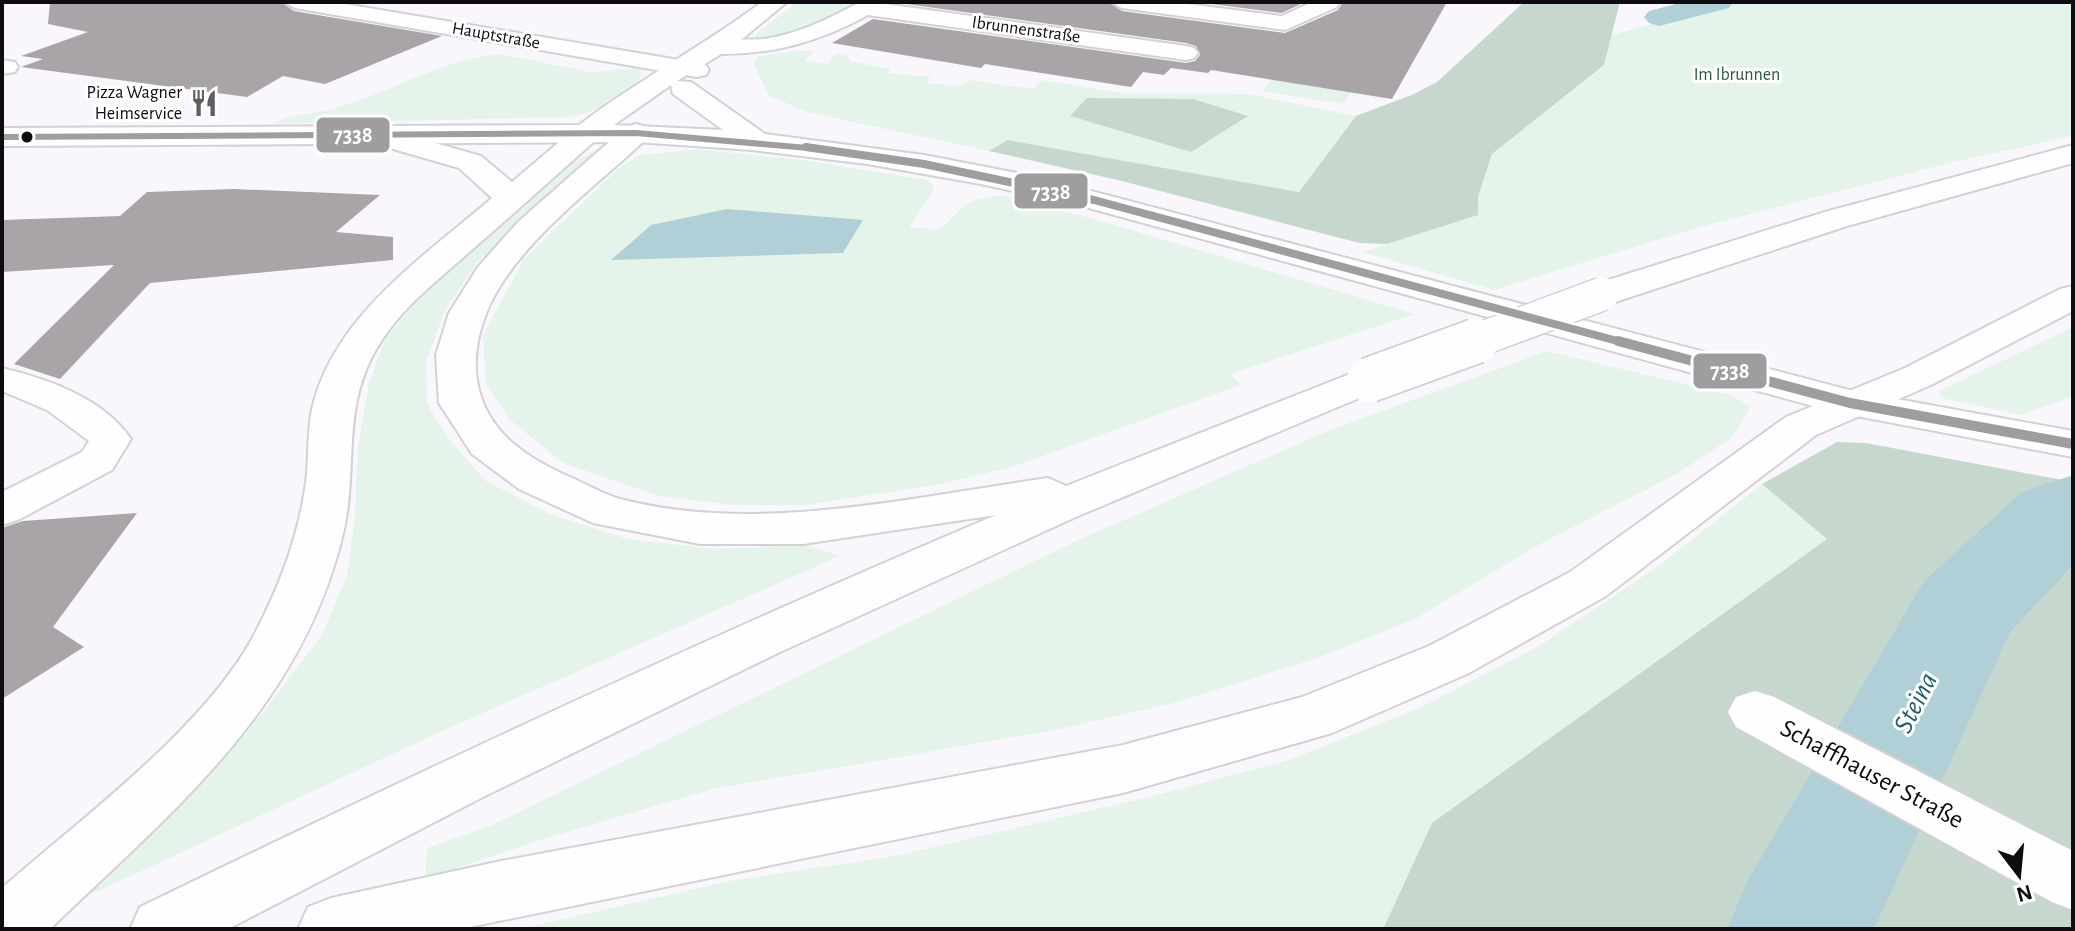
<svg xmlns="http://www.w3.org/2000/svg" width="2075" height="931" font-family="'Alegreya Sans',sans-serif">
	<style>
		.green { fill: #e5f4ea }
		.forest { fill: #c6d8cd }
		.water { fill: #b0cfd6 }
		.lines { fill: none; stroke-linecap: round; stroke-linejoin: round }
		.canal { fill: #b0cfd6; fill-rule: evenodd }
		.river { fill: #b0cfd6; fill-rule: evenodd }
		.building { fill: #a8a4a8 }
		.street-casing { stroke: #d4d1d6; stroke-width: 4 }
		.secondary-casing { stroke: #d4d1d6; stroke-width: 4 }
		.highway-casing { stroke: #d4d1d6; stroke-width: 4 }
		.street { fill: #fefeff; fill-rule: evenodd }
		.secondary { fill: #fefeff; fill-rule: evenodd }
		.highway { fill: #fefeff; fill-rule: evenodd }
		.highway-bridge-far1-casing { stroke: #d4d1d6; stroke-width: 36; stroke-linecap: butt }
		.highway-bridge-casing { stroke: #d4d1d6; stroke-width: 48; stroke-linecap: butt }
		.highway-bridge-far1 { stroke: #fefeff; stroke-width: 33 }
		.highway-bridge { stroke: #fefeff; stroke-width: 44 }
		.bus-1-far2-casing { stroke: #fff; stroke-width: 9 }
		.bus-1-far1-casing { stroke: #fff; stroke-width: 13 }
		.bus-1-casing { stroke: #fff; stroke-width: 16 }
		.bus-1-far2 { stroke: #9f9da0; stroke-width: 6 }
		.bus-1-far1 { stroke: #9f9da0; stroke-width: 8 }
		.bus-1 { stroke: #9f9da0; stroke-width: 10 }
		.bus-dot { fill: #0f0b11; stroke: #fff; stroke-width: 3 }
		.labels { text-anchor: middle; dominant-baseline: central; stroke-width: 6; stroke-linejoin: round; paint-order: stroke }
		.far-street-label { font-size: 18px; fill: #0f0b11; stroke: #fff }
		.far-park-label { font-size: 18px; fill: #285d3d; stroke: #fff }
		.far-poi-label { font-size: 18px; fill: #0f0b11; stroke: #fff; text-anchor: end }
		.near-street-label { font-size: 26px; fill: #0f0b11; stroke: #fff }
		.near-water-label { font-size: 28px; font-style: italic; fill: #225f68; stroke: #fff }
		.line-badge { stroke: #fff; stroke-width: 3 }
		.badge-label { font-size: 22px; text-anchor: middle; font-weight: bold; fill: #fff }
	</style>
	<rect width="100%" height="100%" fill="#faf7fc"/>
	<path class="green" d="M797,2h64c-26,14 -76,45 -106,36l1,-4z
		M1733,2h340v134l-123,27 -250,64 -206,63 -131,-38 114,-37 1,-18 14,-43 112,-89 8,-30z
		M796,51h18l-9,10 22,3 9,-10 12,2 2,5 40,8 -1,4 41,4 -3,6 35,3 7,-6 64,9 9,-9 78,13 129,1 107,22 -57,76 -290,-52 -20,11 -183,-39 -38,-17 -14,-31 4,-8z
		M500,54l90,18 48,-4 4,5c-11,26 -46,38 -71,44l-296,7c14,-10 32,-9 48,-13 60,-13 116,-52 177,-57z
		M1272,80l80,12 -8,12 -82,-13z
		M698,149l112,12 118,19 6,7 -1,4 -24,37 32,1 25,-25 12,-5 23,-4 93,24 321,95 -185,60 11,11 -232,83 -68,16 -135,21h-73l-74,-9 -96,-33 -54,-44 -23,-36 -3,-48 41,-76 95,-91 21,-13z
		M595,151l-118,112 -32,47 -19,52 1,42 21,34 38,43 64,33 78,25 87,10 90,-4 35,11 -389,171 -370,172 165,-165 76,-99 25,-59 8,-60 3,-69 11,-64 16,-43 38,-46 52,-50 89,-77z
		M2073,327v69l-52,19 -80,-17 -2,-7z
		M1547,351l183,44 21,11 -18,31 -58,38 -133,68 -127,76 -100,40 -138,43 -121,28 -343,59 -173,51 -115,39 2,-31 63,-22 586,-285 254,-111z
		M1762,484l65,55 -395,284 -49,106h-863l209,-48 166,-25 258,-60 136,-36 130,-52 120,-62 122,-82z"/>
	<path class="forest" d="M1524,2h96l-16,63 -112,89 -14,43v18l-91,29 -28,-1 -237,-62 -133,-30 19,-11 291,52 57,-76 58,-22 23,-12z
		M1087,98l106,1 55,17 -57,36 -121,-36z
		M1837,442l29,1 207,39v447h-690l49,-106 395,-284 -65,-55z"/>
	<path class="water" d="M727,209l136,11 -20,33 -232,7 40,-35z"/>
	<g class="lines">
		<path class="canal" d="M1684,2h49l-4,6 -70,18 -10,-3 -5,-6 5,-6z"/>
		<path class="river" d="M2073,475v90l-63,67 -136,297h-147l21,-49 176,-299 98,-89z"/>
	</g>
	<path class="building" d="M50,2h231l13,9 148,25 -117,48 -42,-8 -36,21 -226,-30 22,-8 -22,-3 67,-24 -40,-8z
		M1108,2l14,9 163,22 53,-23 5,-8h104l-55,97 -181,-29 -3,3 -37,-5 -7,7 -21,-3 -12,15 -146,-23 -4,4 -149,-25 41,-24 313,44 9,-2 5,-6 -4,-9 -10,-3 -287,-40z
		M1196,2h109l-23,11z
		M233,189l147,6 -44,37 57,5v23l-243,23 -90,96 -46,-15 100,-99 -112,7v-52l118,-4 27,-24z
		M137,513l-84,114 31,20 -82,52v-171l21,-7z"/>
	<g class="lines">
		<g class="street-casing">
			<path id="street" d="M284,2h49l364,61 9,2 3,5 -3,5 -9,2 -402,-69z
				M860,2h27l-2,2 301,42 8,2 4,5 -4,5 -8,2 -318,-45c-49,27 -96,40 -153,39l-8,-2 -4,-5 4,-5c18,-5 38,-1 57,-3 35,-5 66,-21 96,-37z
				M1111,2h61l110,14 30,-14h28l-3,5 -52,23 -163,-22z
				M2,60l13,2 3,5 -3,5 -13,2z
				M2,368c46,11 101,30 129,71l-19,31 -94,50 -16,5v-33l80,-40 7,-11 -42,-31 -45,-19z
				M1755,691l19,6 299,154v59l-21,-8 -316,-175 -8,-15 8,-15z"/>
		</g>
		<g class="secondary-casing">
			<path id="secondary" d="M762,2h25l-56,46 -54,33 14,1 74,52 159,21 114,22 815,214 220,40v26l-238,-45 -750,-205 -104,-23 -114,-20 -115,-14 -116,-8 -634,4v-18l577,-3c59,-45 124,-79 183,-123zM671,85l2,9 50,36 -109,-5z"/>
		</g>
		<g class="highway-casing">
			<path id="highway" d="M588,124l10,2 4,6 -4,6c-44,39 -87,78 -131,116 -30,27 -63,52 -85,86 -44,65 -22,128 -40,198 -43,173 -170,273 -292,391h-48v-41c80,-70 201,-159 251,-251 25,-47 44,-96 52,-148 5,-27 1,-57 8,-84 23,-91 112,-149 179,-207l-33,-30 -97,-28 -4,-6 4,-6 10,-3 109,31 31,26 66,-56z
				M636,124l10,3 4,6 -4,6c-46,43 -107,89 -142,141 -28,42 -41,97 -11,141 17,26 49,44 77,56 16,7 33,17 50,22 137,36 291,-2 428,-21l18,8 289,-114 14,-4 14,4 6,8 -6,8 -305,128 -300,137 -297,145 -253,131h-98l10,-22c282,-137 567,-270 856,-392l-193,29h-103l-107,-21 -74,-34 -47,-35 -33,-51 -3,-48 13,-42 29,-46 40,-45 108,-95z
				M2073,145v18l-226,63 -232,76 -13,3 -13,-3 -5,-8 5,-8 236,-74z
				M2073,286v25l-140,73 -117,51 -210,161 -139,78 -135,59 -209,60 -663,136h-162l10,-22 23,-9 170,-37 622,-116 179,-48 127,-51 141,-74 216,-155 119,-49 155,-79z"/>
		</g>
		<use href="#street" class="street"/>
		<use href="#secondary" class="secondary"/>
		<use href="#highway" class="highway"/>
		<g class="highway-bridge-far1-casing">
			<path id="highway-bridge-far1" d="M1470,343l132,-49"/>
		</g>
		<g class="highway-bridge-casing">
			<path id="highway-bridge" d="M1369,380l107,-39"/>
		</g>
		<use href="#highway-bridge-far1" class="highway-bridge-far1"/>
		<use href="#highway-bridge" class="highway-bridge"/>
		<g class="bus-1-far2-casing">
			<path id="bus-1-far2" d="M2,137l634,-4 184,16"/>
		</g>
		<g class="bus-1-far1-casing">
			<path id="bus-1-far1" d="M806,147l118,17 170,36 531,143"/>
		</g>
		<g class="bus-1-casing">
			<path id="bus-1" d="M1618,341l232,62 223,41"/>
		</g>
		<use href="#bus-1-far2" class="bus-1-far2"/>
		<use href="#bus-1-far1" class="bus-1-far1"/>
		<use href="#bus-1" class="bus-1"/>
	</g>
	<defs>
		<g id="restaurant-bare" transform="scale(2.16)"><path d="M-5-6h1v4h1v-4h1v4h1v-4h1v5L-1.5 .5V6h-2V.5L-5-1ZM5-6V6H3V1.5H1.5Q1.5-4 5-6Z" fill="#615e63" stroke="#fff" stroke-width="2.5" paint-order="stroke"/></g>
	</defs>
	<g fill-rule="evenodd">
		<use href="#restaurant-bare" x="204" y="103"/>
	</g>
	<circle class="bus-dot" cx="27" cy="137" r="7"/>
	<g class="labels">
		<g class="far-street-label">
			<text transform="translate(1026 30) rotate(8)">Ibrunnenstraße</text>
			<text transform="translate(496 36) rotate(10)">Hauptstraße</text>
		</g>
		<g class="far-park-label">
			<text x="1737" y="75">Im Ibrunnen</text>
		</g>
		<g class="far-poi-label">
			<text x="182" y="93">Pizza Wagner<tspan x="182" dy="21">Heimservice</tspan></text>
		</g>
		<g class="near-street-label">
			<text transform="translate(1872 774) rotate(28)">Schaffhauser Straße</text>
		</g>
		<g class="near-water-label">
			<text transform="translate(1916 703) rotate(-63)">Steina</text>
		</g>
	</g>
	<g class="line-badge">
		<rect x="315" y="116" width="76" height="38" rx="8" fill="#9f9da0"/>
		<rect x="1013" y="172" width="76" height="38" rx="8" fill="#9f9da0"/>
		<rect x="1692" y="352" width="76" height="38" rx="8" fill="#9f9da0"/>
	</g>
	<g class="badge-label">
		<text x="353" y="142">7338</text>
		<text x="1051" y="199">7338</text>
		<text x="1730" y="378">7338</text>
	</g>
	<rect width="2075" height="931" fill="none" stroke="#0f0b11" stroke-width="8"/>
	<g transform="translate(2019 875) rotate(164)" stroke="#ffffff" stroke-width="6" paint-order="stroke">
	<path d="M0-6L14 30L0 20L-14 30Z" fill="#0f0b11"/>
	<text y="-12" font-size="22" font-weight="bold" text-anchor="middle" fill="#0f0b11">N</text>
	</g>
</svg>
